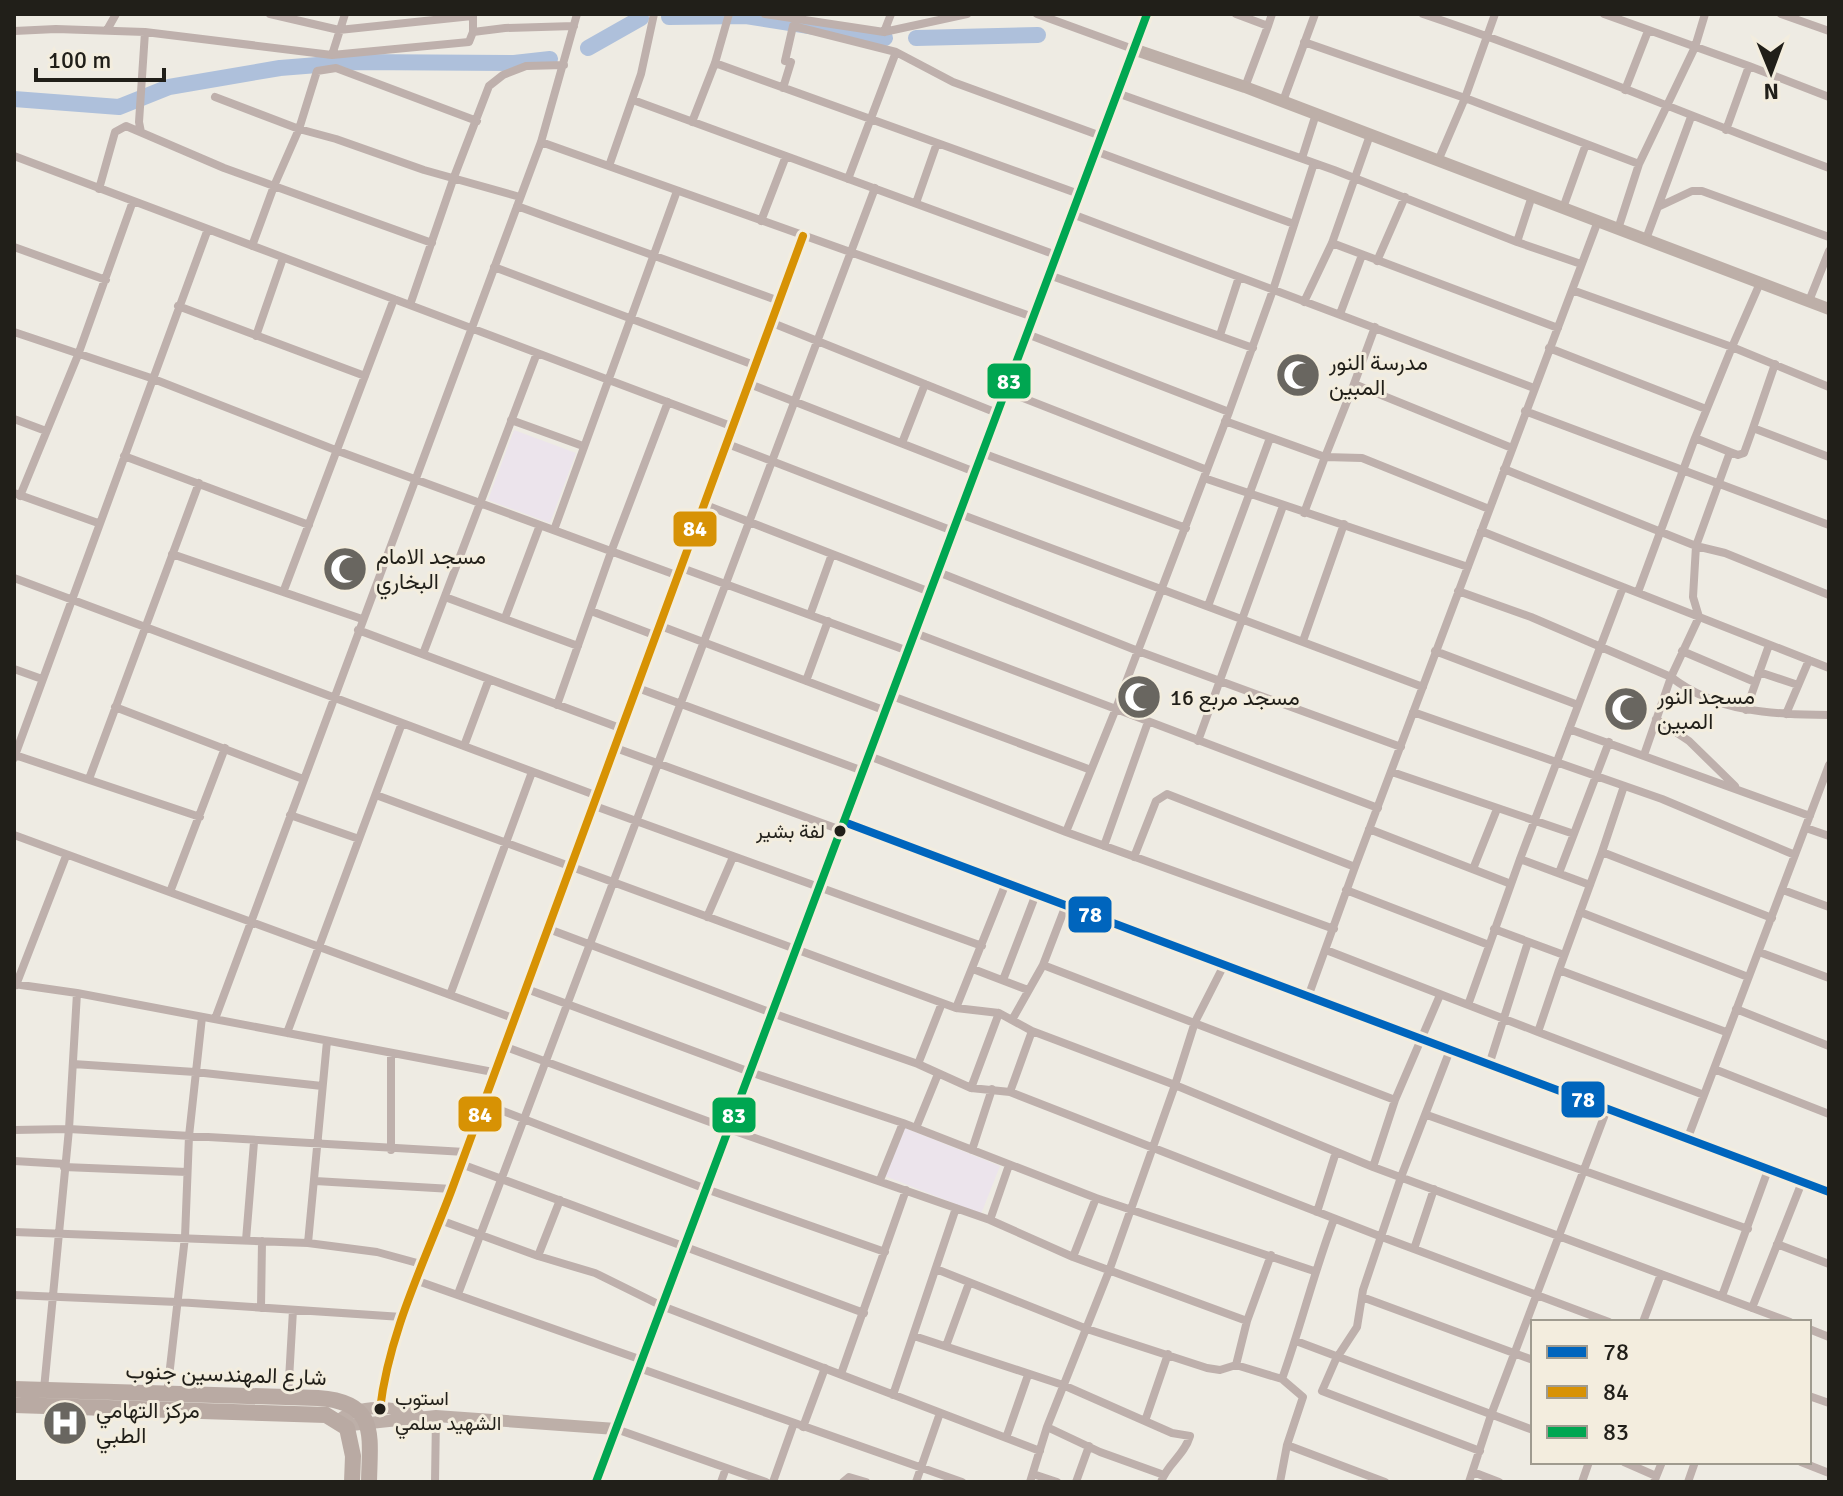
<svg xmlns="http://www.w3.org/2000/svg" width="1843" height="1496" font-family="Signika,Vazirmatn,sans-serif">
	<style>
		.education { fill: #ece4ec }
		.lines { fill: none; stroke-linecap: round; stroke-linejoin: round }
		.river { stroke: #aec0db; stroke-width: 16 }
		.street { stroke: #beb0ac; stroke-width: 8 }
		.secondary { stroke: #bdafa8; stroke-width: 12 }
		.highway { stroke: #b9aaa3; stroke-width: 16 }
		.bus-1-casing { stroke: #f3edde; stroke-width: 14 }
		.bus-2-casing { stroke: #f3edde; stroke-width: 14 }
		.bus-3-casing { stroke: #f3edde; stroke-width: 14 }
		.bus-1 { stroke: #0065bd; stroke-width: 8 }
		.bus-2 { stroke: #d79204; stroke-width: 8 }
		.bus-3 { stroke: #00a651; stroke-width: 8 }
		.bus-dot { fill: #211f19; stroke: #f3edde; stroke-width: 3 }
		.labels { text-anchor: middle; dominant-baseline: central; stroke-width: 6; stroke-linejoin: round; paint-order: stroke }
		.bus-label { font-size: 20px; fill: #211f19; stroke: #f3edde; text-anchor: end }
		.poi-label { font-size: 22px; fill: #211f19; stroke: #f3edde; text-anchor: start }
		.street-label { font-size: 22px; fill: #211f19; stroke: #f3edde }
		.line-badge { stroke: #f3edde; stroke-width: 3 }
		.badge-label { font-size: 22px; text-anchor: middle; font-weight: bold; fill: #fff }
	</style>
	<rect width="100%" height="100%" fill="#eeebe3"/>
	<path class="education" d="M514,430l62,23 -26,70 -62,-23z
		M905,1128l95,38 -19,48 -96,-38z"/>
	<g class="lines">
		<path class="river" d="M669,17l77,-1 139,22
			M916,38l122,-3
			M588,48l53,-30
			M14,99l105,8 50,-20 111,-19 75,-6 159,1 36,-4"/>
		<path class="street" d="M270,14l69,16 133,-14
			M765,14l119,18 83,-18
			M1037,14l96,35
			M1236,14l32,12 4,-12
			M1423,14c137,46 270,104 406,154
			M1604,14l145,52 80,31
			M1781,14l48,17
			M107,30l9,-16
			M14,31l42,-2 89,3 187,23 137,-13 4,-10v-18
			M473,32l32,-4 69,-2
			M884,32l7,-18
			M1304,42l161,56 174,66
			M332,55l13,-41
			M715,63l364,131
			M1245,87l23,-61
			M783,88l8,-26 -6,-1 8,-35 103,26 57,30 148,54
			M1625,90l23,-59
			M1117,93l217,77 183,72 64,22
			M215,97l84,32 37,10 88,31 96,27
			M633,100l423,155
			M1283,101l32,-87
			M692,122l23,-59 14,-49
			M1726,130l23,-64
			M141,132l-2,-10 6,-90
			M541,142l492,175
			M1095,151l199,73
			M14,156l717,270
			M1302,158l14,-44
			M1438,161l27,-63 30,-84
			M609,166l32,-92 13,-60
			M848,179l48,-127
			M99,189l16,-57 11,-6 98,42 208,75
			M916,203l21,-60
			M517,206l262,95
			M1658,207l34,-16h10l127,46
			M1563,208l23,-64
			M1072,214l462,174
			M761,221l25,-65
			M1618,229l21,-65 56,-117 10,-33
			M1646,239l45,-122
			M1517,242l15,-46
			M1332,243l226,85
			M252,246l22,-60 25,-57 18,-58 19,-3 141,53
			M14,247l92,33
			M1377,261l28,-64
			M494,267l260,98
			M1049,275l204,73
			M1572,290l160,57 28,-64
			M1809,301l20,-50
			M1304,302l28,-59 38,-108
			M410,305l44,-128 35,-91 14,-11 23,-9 38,-1
			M178,306l187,70
			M1340,314l22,-59
			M770,322l227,91
			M1375,327l-21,57 158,64
			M14,332l137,46 187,73 338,124
			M1027,334l202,78 44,-122 41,-127
			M1220,335l19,-58
			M256,336l27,-78
			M1549,348l157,61
			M1775,364l-22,64 76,29
			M747,383l228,89
			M1354,384l-29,73 37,1 127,51
			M1829,387l-97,-40 -37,91 35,14 -34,94 29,7 104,42
			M1005,391l202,79
			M1525,411l304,114
			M14,419l32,12
			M511,420l72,26
			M1225,421l100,36 -21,56
			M725,443l228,88
			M902,443l23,-59
			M1730,452l8,3 6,-2 9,-25
			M982,453l204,75
			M124,456l185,69
			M1504,469l192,77 -3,51 6,20 -28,60 -27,78
			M1204,478l264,89
			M14,493l84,30
			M20,496l58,-141 55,-154
			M703,504l227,88
			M960,514l463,173
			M554,530l123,-339
			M1481,531l348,137
			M172,554l190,65
			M679,567l229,84
			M938,572l200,79 263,96
			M14,578l581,217
			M284,590l110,-291
			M1458,591l73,26 140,60c46,36 102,37 158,38
			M1638,592l57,-154
			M445,597l133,49
			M1208,606l62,-168
			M591,611l63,24
			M810,615l22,-61
			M505,618l35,-93
			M658,625l228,86
			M358,630l262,98
			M915,633l463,175
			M1303,641l41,-117
			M1435,651l143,54
			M1682,651l73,31
			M423,654l114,-301
			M14,669l28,10
			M1759,672l39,13
			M806,681l22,-60
			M635,687l228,84
			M892,696l199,74
			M557,705l54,-153 57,-150
			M115,707l188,72
			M1746,710l23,-65
			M1413,712l249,87 133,56
			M1786,714l23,-54
			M1656,719l33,22 46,45
			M1569,729l241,87
			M1198,741l85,-235
			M464,746l25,-67
			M613,747l228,83
			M15,755l185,62
			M869,756l197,76 268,97
			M14,758l194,-529
			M1392,772l182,62
			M89,779l110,-296
			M376,795l580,213 43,5 33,18 143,54 198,82 417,155
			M592,805l390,141
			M290,815l69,24
			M1806,828l23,8
			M1369,829l142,55
			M1066,832l49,-121 114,-299
			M14,835l499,183
			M1104,846l44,-124
			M1602,852l22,-66
			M1134,857l22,-56 11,-7 188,73
			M1520,859l70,26
			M1473,869l24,-60
			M1559,873l50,-131
			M1346,890l143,55
			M1783,890l46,17
			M170,892l55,-144
			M1580,912l168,65
			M707,917l26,-60
			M546,928l226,85 146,51 53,24 39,4 372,145 227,85
			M1494,929l70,26
			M1326,950l212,82
			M1759,952l70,26
			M1043,965l352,135
			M973,969l55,21
			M1559,970l43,-118 170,66
			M1003,980l33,-86
			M14,984l63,9 416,79
			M16,985l50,-129
			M524,988l226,84 153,51 193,75 218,73
			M450,995l82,-223
			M1308,997l47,-130 243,-646
			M1468,1005l52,-146 103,-272
			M956,1008l50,-125
			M1736,1009l93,37
			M215,1019l326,-877 36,-128
			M1012,1020l31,-55 23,-60
			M287,1033l115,-310
			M503,1046l226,83 261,91 83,37 174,64
			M1450,1050l-49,127 -38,113 -6,37 -21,32 -14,32 158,60
			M73,1064l122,8 127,14
			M918,1064l24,-61
			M1489,1065l39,-123
			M1714,1069l115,45
			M971,1088l28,-75
			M1010,1092l22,-61
			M1704,1095l-166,-63 21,-62 167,62
			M482,1103l224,86 179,63
			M1427,1115l321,114
			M916,1128l22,-54
			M14,1130l55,-1 396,23
			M1687,1140l142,-375
			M391,1150v-97
			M972,1150l20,-61
			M14,1161l51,3
			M461,1164l403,149
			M64,1167l123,5
			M1373,1167l22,-67 45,-105
			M880,1180l23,-57
			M315,1181l137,8
			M1317,1212l19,-60
			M440,1220l98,36 57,17 67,33 378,145
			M990,1220l19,-55
			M14,1232l294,11 69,9 44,12
			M246,1240l8,-98
			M308,1243l19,-202
			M1777,1244l52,20
			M1414,1249l20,-60
			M1271,1255l-24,66 -11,44 46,14 21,18 -16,48 -7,37
			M538,1256l22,-56
			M1073,1257l23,-59
			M936,1269l151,60 120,39 13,2 16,-5
			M415,1280l227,80
			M458,1294l417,-1106
			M14,1295l163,7 225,15
			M1722,1296l46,-126
			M1362,1297l171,63
			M261,1308l1,-67
			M1752,1308l50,-126
			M1643,1322l18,-48
			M1809,1329l20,8
			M914,1336l149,49 109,48 18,3c-6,20 -23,28 -29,46
			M1296,1341l237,89
			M946,1346l23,-63
			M639,1368l323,114
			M841,1374l65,-184
			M1282,1379c19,-53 32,-107 52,-160
			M44,1389l25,-260 8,-136
			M167,1394l18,-157 4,-101 13,-119
			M893,1395l63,-187
			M1809,1396l20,7
			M288,1397l5,-87
			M380,1409c9,-77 45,-148 72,-220l351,-953
			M1145,1421l23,-67
			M803,1427l22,-59
			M1047,1427l53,25 64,23
			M1006,1438l22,-63
			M1287,1445l98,37
			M1624,1462l32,14
			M1801,1462l28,11
			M1473,1472l26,10
			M1033,1474l24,8
			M435,1482l1,-66
			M596,1482l20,-53 150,53
			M721,1482l5,-14
			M773,1482l21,-59
			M843,1482l6,-5 17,5
			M916,1482l24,-69
			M1030,1482l17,-55 62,-156 66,-186 20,-63 29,-57
			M1076,1482l13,-36
			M1469,1482l22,-67 116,-306
			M1582,1482l7,-20
			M1654,1482l8,-20
			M1688,1482l7,-20"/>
		<path class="secondary" d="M1133,49l112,38 584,222
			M844,822l985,370
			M339,1420c21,-17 55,-13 79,-6
			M347,1428l4,-3 85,-9 180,13 531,-1415"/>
		<path class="highway" d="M14,1389l304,9c60,4 52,36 51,84
			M14,1405l312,10 21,13 6,28 -1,26"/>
		<g class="bus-1-casing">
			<path id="bus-1" d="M844,822l985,370"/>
		</g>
		<g class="bus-2-casing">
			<path id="bus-2" d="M380,1409c9,-77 45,-148 72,-220l351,-953"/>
		</g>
		<g class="bus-3-casing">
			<path id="bus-3" d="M596,1482l551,-1468"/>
		</g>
		<use href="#bus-1" class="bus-1"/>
		<use href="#bus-2" class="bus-2"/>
		<use href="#bus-3" class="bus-3"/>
	</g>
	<defs>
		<g id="mosque-disc" transform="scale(2.3)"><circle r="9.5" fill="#696660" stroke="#f3edde"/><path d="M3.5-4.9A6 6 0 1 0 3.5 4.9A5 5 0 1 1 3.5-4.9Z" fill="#fff"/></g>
		<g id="hospital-disc" transform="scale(2.3)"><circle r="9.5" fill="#696660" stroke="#f3edde"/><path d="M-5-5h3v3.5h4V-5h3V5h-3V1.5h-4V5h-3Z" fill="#fff"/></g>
	</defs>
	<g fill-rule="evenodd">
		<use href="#mosque-disc" x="1298" y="375"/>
		<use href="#mosque-disc" x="345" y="569"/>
		<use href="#mosque-disc" x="1139" y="697"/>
		<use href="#mosque-disc" x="1626" y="709"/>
		<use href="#hospital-disc" x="65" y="1423"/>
	</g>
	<g class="bus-dot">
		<circle cx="840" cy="831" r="7"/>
		<circle cx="380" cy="1409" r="7"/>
	</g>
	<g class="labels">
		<g class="bus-label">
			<text x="825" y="831">لفة بشير</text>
			<text x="395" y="1398" text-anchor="start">استوب<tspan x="395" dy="25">الشهيد سلمي</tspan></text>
		</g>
		<g class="poi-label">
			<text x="1329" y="362">مدرسة النور<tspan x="1329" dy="25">المبين</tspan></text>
			<text x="376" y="556">مسجد الامام<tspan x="376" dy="25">البخاري</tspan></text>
			<text x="1657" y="696">مسجد النور<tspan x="1657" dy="25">المبين</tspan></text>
			<text x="1170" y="697">مسجد مربع 16</text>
			<text x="96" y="1410">مركز التهامي<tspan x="96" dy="25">الطبي</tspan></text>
		</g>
		<g class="street-label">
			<text transform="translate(226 1374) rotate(2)">شارع المهندسين جنوب</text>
		</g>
	</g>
	<g class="line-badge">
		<rect x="986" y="362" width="46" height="38" rx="8" fill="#00a651"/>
		<rect x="672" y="510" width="46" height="38" rx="8" fill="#d79204"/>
		<rect x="1067" y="895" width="46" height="39" rx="8" fill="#0065bd"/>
		<rect x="1560" y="1080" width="46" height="39" rx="8" fill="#0065bd"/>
		<rect x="457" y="1095" width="46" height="38" rx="8" fill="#d79204"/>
		<rect x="711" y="1096" width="46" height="38" rx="8" fill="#00a651"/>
	</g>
	<g class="badge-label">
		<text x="1009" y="389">83</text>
		<text x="695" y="536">84</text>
		<text x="1090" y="922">78</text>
		<text x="1583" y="1107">78</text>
		<text x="480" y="1122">84</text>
		<text x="734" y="1123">83</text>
	</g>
	<rect width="1843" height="1496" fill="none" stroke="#211f19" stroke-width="32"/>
	<rect x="1531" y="1320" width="280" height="144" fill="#f3edde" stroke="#9f9b8f" stroke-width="2"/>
	<rect x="1547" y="1346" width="40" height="12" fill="#0065bd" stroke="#9f9b8f" stroke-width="2"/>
	<text x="1603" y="1360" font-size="24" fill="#211f19">78</text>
	<rect x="1547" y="1386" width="40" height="12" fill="#d79204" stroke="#9f9b8f" stroke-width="2"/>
	<text x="1603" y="1400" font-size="24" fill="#211f19">84</text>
	<rect x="1547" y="1426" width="40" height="12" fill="#00a651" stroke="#9f9b8f" stroke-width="2"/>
	<text x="1603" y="1440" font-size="24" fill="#211f19">83</text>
	<g transform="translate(1771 72) rotate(179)" stroke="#f3edde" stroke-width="6" paint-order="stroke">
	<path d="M0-6L14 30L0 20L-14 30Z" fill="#211f19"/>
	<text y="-12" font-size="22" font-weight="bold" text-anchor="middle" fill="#211f19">N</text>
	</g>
	<path d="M36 68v12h128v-12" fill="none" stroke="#211f19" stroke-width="4"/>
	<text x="48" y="68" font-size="24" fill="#211f19" stroke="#f3edde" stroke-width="6" paint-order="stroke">100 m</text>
</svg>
